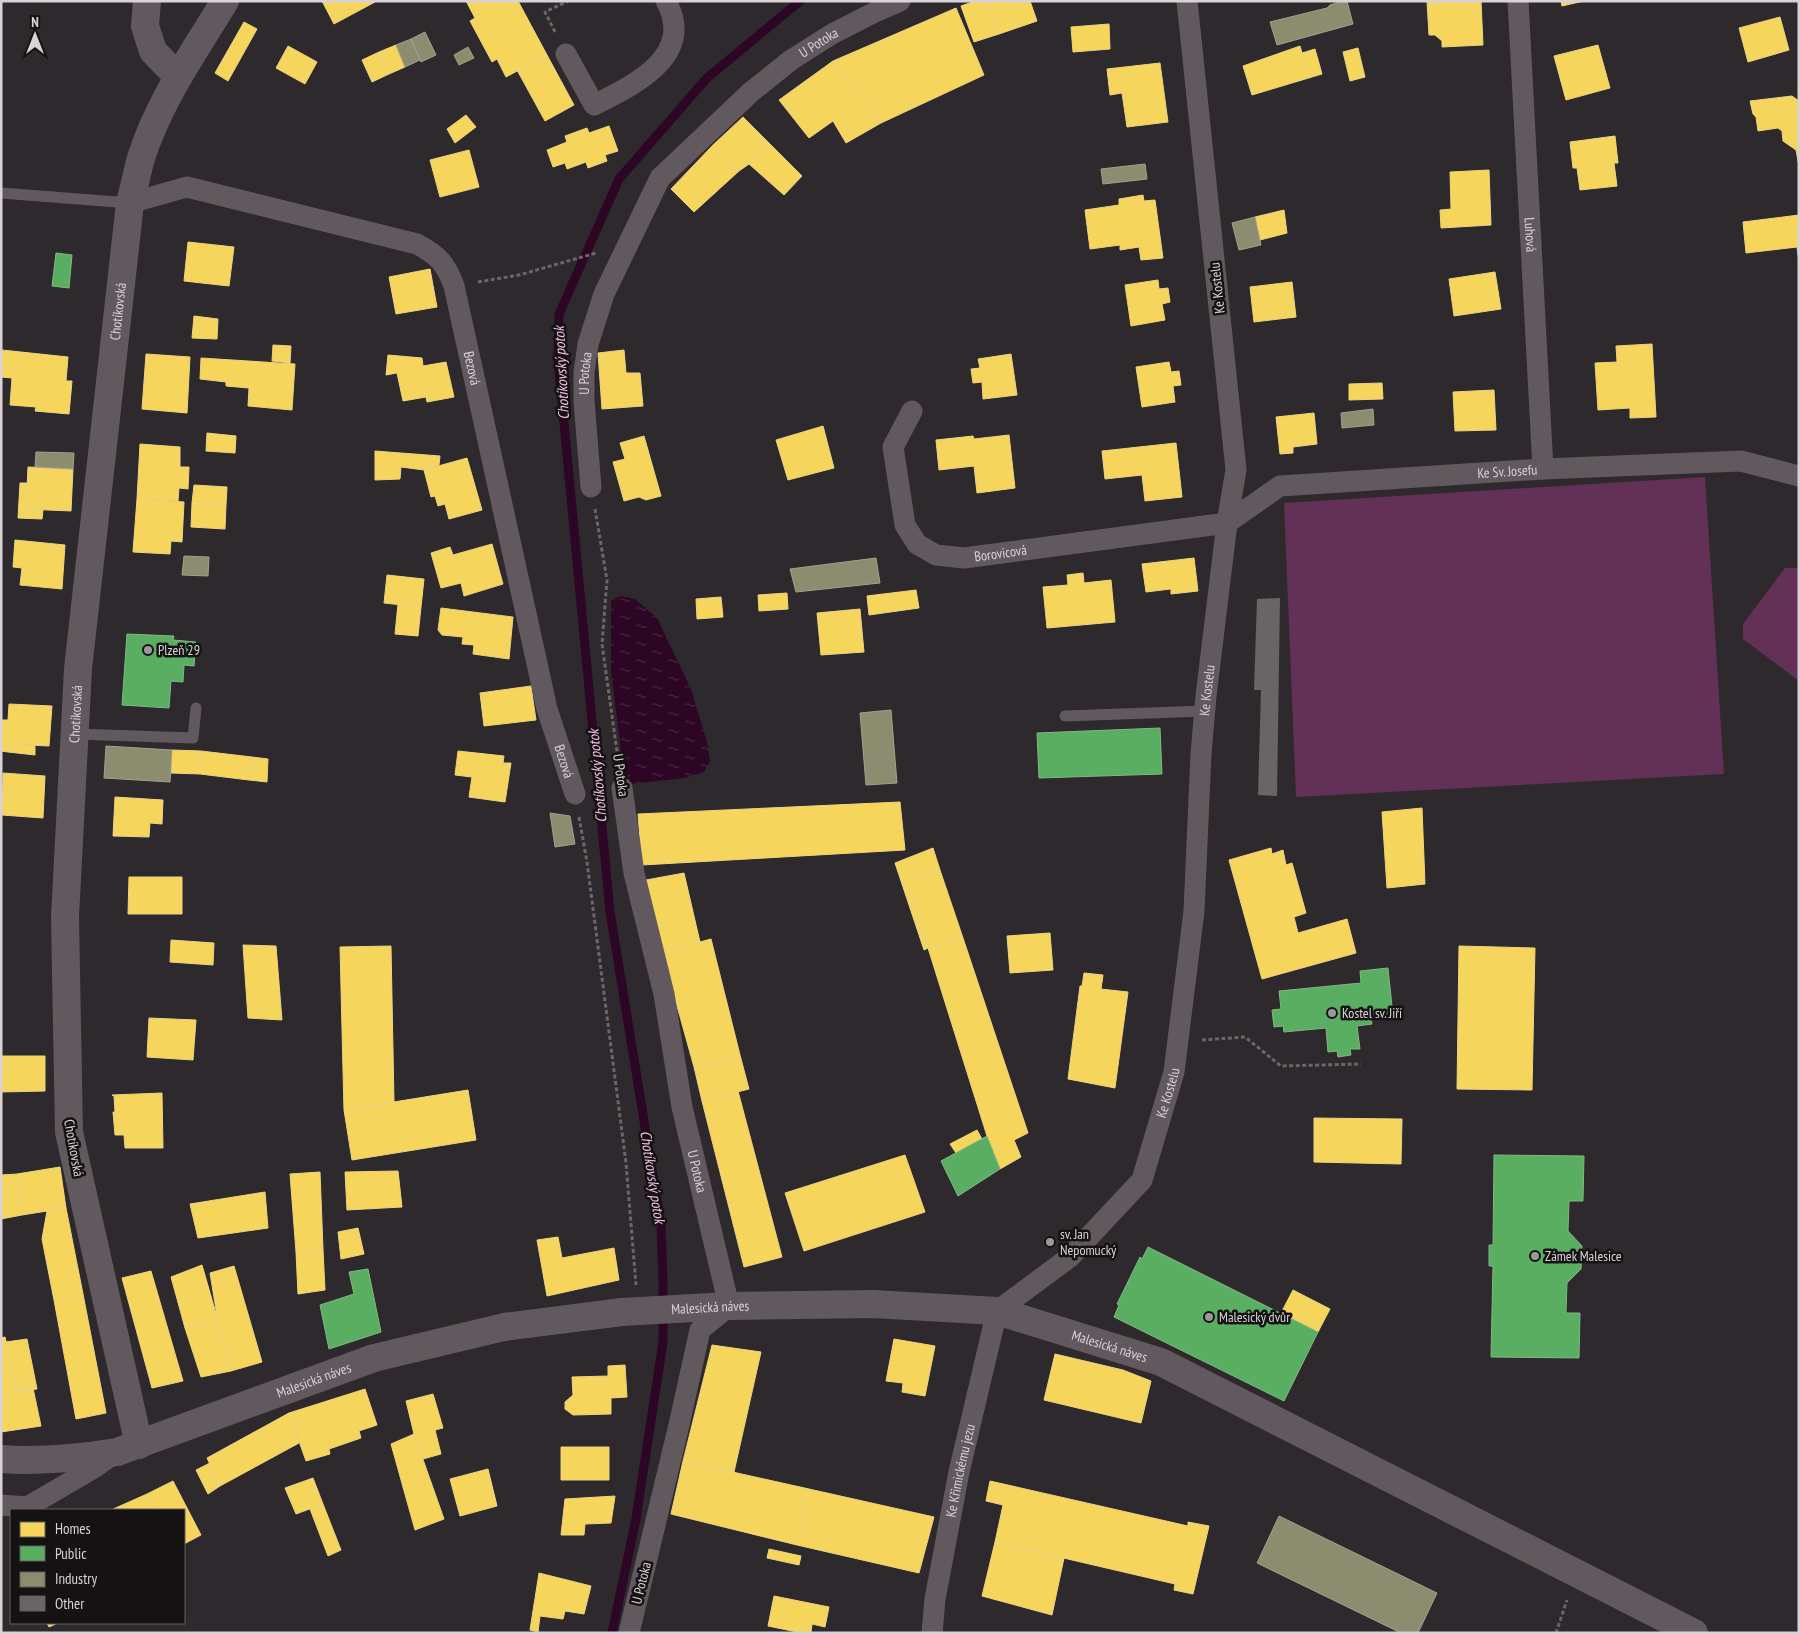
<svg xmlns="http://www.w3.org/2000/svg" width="1800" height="1634" font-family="'PT Sans Narrow',sans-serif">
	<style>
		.pitch { fill: #623155 }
		.water { fill: url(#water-ripples) }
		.homes { fill: #f6d55c; stroke: #edd481 }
		.public { fill: #5aae61; stroke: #80b984 }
		.industry { fill: #8c8c6e; stroke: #a3a18e }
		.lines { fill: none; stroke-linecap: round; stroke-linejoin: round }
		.stream { stroke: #2c0624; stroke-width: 9 }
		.building { fill: #696567 }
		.path { stroke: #6c656a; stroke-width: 3; stroke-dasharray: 4 2.5; stroke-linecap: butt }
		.service { stroke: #62595f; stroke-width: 11 }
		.minor { stroke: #62595f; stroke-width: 21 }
		.tertiary { stroke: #62595f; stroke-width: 28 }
		.poi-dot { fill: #9d989b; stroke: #151214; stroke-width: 2 }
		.labels { text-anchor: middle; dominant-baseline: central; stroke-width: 5; stroke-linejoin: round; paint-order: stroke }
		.street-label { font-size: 14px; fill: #d9d3d7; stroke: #151214 }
		.poi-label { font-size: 14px; fill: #d9d3d7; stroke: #151214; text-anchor: start }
		.water-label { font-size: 15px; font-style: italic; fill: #f6bfe4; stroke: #151214 }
	</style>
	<defs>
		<pattern id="water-ripples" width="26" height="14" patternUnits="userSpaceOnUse" patternTransform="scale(1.25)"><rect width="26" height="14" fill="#2c0624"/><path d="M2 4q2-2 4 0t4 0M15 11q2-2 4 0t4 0" fill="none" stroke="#4a2943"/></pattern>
	</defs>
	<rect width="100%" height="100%" fill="#2e292c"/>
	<path class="pitch" d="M1705,477l19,297 -428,23 -12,-294z
		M1785,568h14v113l-56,-42v-15z"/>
	<path class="water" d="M621,596l14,3 22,19 34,71 16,53 3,19 -6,11 -20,6 -54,6 -6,-8 -13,-105v-70z"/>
	<path class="homes" d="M322,1h53v1l-41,22z
		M466,1h52l29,54 -41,22 -9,-18 -5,3 -22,-41 5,-3z
		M975,1h13l11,33 -25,8 -13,-36z
		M988,1h42l7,20 -38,13z
		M1427,1h54l2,44 -41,2v-6l-7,-6h-6z
		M1561,1h23l-22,5z
		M956,8l28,67 -103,48 -48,-62z
		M1780,17l9,33 -41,12 -9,-34z
		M244,22l13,7 -29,52 -13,-8z
		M1109,24l1,25 -37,3 -2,-25z
		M396,45l9,22 -16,7 -10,-22z
		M1598,45l12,43 -44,12 -12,-44z
		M288,46l29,16 -12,22 -29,-16z
		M1300,46l2,7 13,-4 7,25 -70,21 -9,-29z
		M1358,48l7,29 -15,4 -7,-29z
		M379,52l10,22 -17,8 -10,-22z
		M547,55l27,50 -29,16 -28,-51z
		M833,61l48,62 -35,20 -13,-22 -24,17 -30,-38z
		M1160,63l8,59 -41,5 -5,-34 -12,2 -3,-26z
		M1792,96l7,5v65l-3,-16 -13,-9 -1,-10 -4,-3 -20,3 -2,-14 -3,-3 -3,-13z
		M466,115l10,12 -21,16 -8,-14z
		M743,117l24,24 -18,23 -10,7 -26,-26z
		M609,126l9,25 -13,4 2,6 -19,7 -2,-6 -19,7 -2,-6 -12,4 -6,-17 20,-8 -2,-6 22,-8 2,5z
		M1615,136l3,27h-4l3,23 -37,4 -3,-22h-4l-3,-26z
		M767,141l35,35 -18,19 -35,-31z
		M713,145l26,26 -45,41 -23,-23z
		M469,150l10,37 -39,10 -10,-37z
		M1489,170l2,55 -50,3 -1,-18 11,-1 -1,-37z
		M1143,195l1,6 11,-1 8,58 -22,2 -2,-13 -19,3v-5l-30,4 -5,-39 34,-5v-6z
		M1284,210l3,23 -27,7 -5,-23z
		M1799,215v47l-2,-15 -51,6 -3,-31z
		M188,242l46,5 -5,39 -45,-5z
		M430,269l7,38 -41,7 -7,-37z
		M1495,272l6,37 -47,7 -5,-37z
		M1158,280l1,9 9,-1 2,14 -8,2 3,16 -34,6 -6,-41z
		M1292,282l4,35 -42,5 -4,-35z
		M194,316l24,3 -1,20 -25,-1z
		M1652,344l4,73 -26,1v-10l-32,2 -3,-47 22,-1 -1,-16z
		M273,345l18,1 -1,17 -18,-2z
		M2,350l66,7 -2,24h6l-3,33 -34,-3 1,-4 -26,-2 2,-27 -11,-1z
		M624,350l2,23h14l3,33 -41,3 -4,-56z
		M146,354l44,3 -3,56 -45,-4z
		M1011,354l6,41 -34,4 -1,-17 -9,1 -2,-14 9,-1 -2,-9z
		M388,355l34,3 1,8 23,-4 8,35 -27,5 -1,-5 -23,4 -6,-28 -11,2z
		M201,358l94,6 -3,46 -44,-4 1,-18 -23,-2v-4l-26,-3z
		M1169,362l2,10 8,-1 2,14 -8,1 2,16 -33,5 -6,-40z
		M1382,383l1,16 -34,1v-16z
		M1494,390l2,40 -41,1 -2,-39z
		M1314,413l3,31 -24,3v6l-13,1 -4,-37z
		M823,426l11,42 -46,12 -12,-40z
		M207,433l29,3 -1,17 -29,-2z
		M1009,435l6,53 -38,5 -3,-27 -35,4 -3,-30 37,-4 1,3z
		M644,436l17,60 -15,4 -7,-3 -15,4 -11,-39 12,-3 -5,-16z
		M1176,443l6,54 -37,4 -3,-26 -37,4 -3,-28z
		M140,444l40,3v20h9l-1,22 -9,-1 -1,13 -41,-2z
		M375,451l65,5 -1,9 -15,5 -23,-3 -1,12 -25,1z
		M467,458l15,52 -33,9 -4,-15 -7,2 -3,-10 -4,1 -7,-27z
		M28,467l45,2 -2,42 -45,-2z
		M20,483h8l-2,26 17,1 -1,9 -24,-1z
		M194,485l33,2 -1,18 -34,-2z
		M137,499l47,3 -2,40 -11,-1 -1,13 -37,-2z
		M192,503l34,2 -1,24 -34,-2z
		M15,540l50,5 -3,44 -42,-4 2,-17 -9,-1z
		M492,544l11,40 -39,12 -3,-13 -20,5 -10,-35 19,-6 3,8z
		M1194,558l4,33 -27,3v-5l-25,3 -4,-28z
		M1083,573l1,10 27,-3 4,42 -68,6 -4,-41 25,-2 -1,-10z
		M387,575l37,4 -3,28 -37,-4z
		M916,590l3,18 -50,7 -2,-19z
		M787,593l1,16 -29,2 -1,-16z
		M721,597l2,20 -26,2 -1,-20z
		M398,604l23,3 -3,29 -23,-2z
		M441,608l72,9 -4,42 -36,-5 1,-9 -12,-1 1,-7 -21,-2 -4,-5z
		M860,609l4,43 -43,3 -4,-42z
		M531,686l5,34 -52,6 -4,-33z
		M9,704l43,2 -3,40 -40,-2 -1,8 -7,-1v-31h7z
		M9,744l26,2v9l-27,-3z
		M172,750l29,1 -1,23 -29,-1z
		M201,751l51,6 -3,23 -49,-6z
		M458,751l46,5 -1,7h8l-6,39 -36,-5 3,-20 -17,-2z
		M252,757l16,2 -1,23 -18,-2z
		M3,773l42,3 -2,42 -41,-3z
		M115,797l48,3 -1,24 -12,-1 -1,14 -36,-1z
		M900,802l5,48 -263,15 -4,-51z
		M1422,808l3,76 -38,4 -5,-76z
		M933,848l7,22 -35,10 23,68 -4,2 -29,-87z
		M1271,848l1,6 11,-4 3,15 6,-2 14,50 -12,4 4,16 49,-14 9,34 -94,26 -33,-119z
		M940,870l23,68 -35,10 -23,-68z
		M684,873l16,69 -38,10 -16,-72z
		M129,877h53v37h-54z
		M1050,933l3,37 -43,3 -3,-37z
		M963,938l65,195 -14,7 7,17 -21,12 -13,-33 -59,-188z
		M711,939l29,116 -46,12 -32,-115z
		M171,940l43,3 -1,22 -43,-3z
		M243,945l33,1 6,74 -34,-2z
		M391,946l3,156 -50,8 -4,-163z
		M1459,946l76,2 -3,142 -75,-1z
		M1084,973l19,2 -2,14 27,3 -13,96 -47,-9 12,-93h2z
		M149,1018l47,2 -3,40 -46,-3z
		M740,1055l9,34 -47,12 -8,-34z
		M1,1056h44v35l-44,1z
		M468,1090l8,50 -124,20 -8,-50z
		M738,1091l44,166 -38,10 -42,-166z
		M162,1093l1,55h-38l-1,-13h-9l-2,-23h2l-1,-16 -2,-1z
		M1314,1118l88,1 -1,45 -87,-2z
		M977,1130l5,9 -26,14 -6,-9z
		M905,1155l20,57 -121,39 -19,-58z
		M60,1167l6,41 -44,7 -5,-41z
		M398,1171l4,36 -55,3 -2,-38z
		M320,1172l3,77 -27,3 -6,-78z
		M17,1174l5,41 -21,4v-44z
		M265,1192l3,36 -70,10 -8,-34z
		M66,1208l17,86 -29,6 -12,-61 5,-28z
		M358,1228l6,26 -23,5 -3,-27z
		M558,1237l4,21 52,-10 5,32 -72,16 -10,-56z
		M323,1249l2,41 -27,4 -2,-42z
		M202,1265l15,52 -32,11 -14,-51z
		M234,1266l28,96 -31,9 -14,-55 -7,-43z
		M151,1271l32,110 -31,7 -30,-110z
		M1293,1290l37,19 -12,23 -37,-19z
		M83,1294l23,119 -30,6 -22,-119z
		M217,1316l14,55 -30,6 -16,-49z
		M5,1337l13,54 -17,2v-55z
		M27,1339l10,50 -19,2 -12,-49z
		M894,1339l41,7 -10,50 -23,-4 1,-9 -17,-2z
		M712,1345l49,7 -27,120 -51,-11z
		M1055,1354l68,16 28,11 -10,42 -97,-23z
		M625,1365l2,32 -16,1v16l-38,1 -8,-6v-7l8,-7 -1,-18 36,-1v-10z
		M33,1388l8,38 -40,6v-39z
		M365,1389l12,36 -18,6 2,7 -32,11 1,5 -24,7 -17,-48z
		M433,1394l10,34 -8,2 6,24 -18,5 -9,-25 -8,-33z
		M289,1413l10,30 -79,43 -13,-28z
		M414,1434l30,85 -29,11 -24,-86z
		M561,1447h48v33h-48z
		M683,1461l126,28 -12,56 -126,-31z
		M210,1463l10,23 -12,8 -12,-24z
		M488,1469l9,37 -37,10 -10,-37z
		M313,1478l10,26 -27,10 -11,-26z
		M173,1481l28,54 -17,9v-34h-28l-9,-16z
		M990,1481l198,45v-4l21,4 -16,68 -19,-4 1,-6 -180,-42 8,-37 -17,-4z
		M809,1489l125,28 -15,56 -122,-28z
		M147,1494l9,16h-45z
		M615,1496l-4,27 -26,1 -1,11h-23l4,-36z
		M323,1504l18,46 -13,6 -18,-47z
		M995,1542l69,16 -12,57 -70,-19z
		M769,1549l32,7 -2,9 -32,-7z
		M539,1573l52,13 -7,28 -19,-3 -2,8 -23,-3 -2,16 -8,-2z
		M774,1596l55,11 -4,20 -13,-3 -1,9h-9l-34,-7z
		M47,1623h11l-9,4z"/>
	<path class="public" d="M56,253l16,2 -3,33 -17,-2z
		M127,634l47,2 -1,4 23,2 -2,24 -10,-1 -1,17 -12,-1 -2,27 -47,-3z
		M1160,728l2,46 -123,4 -2,-45z
		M1388,968l5,48 -22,3 1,5 -15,2 3,23h-10l1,6 -13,2 -1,-6 -9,1 -2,-24 -42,4 -1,-6 -9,1 -2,-17 9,-1 -2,-18 82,-8 -1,-12z
		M987,1136l13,33 -42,27 -17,-35z
		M1494,1155l90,1 -1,45h-14l-1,30 14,15 -1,23 -14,14 -1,30h14l-1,45 -88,-1 2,-91h-4v-21h4z
		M1148,1247l170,85 -34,69 -170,-84 5,-12 -2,-1 23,-47 2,2z
		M368,1269l13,63 -52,17 -9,-44 34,-11 -5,-22z"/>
	<path class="industry" d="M1343,1h4l6,23 -76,21 -7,-23 57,-14 3,-3z
		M425,32l11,23 -15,7 -10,-23z
		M411,39l9,21 -15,7 -9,-22z
		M468,47l6,11 -15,7 -5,-10z
		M1145,164l2,15 -44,5 -2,-15z
		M1255,217l6,28 -22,5 -7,-27z
		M1373,409l1,16 -32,3 -1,-15z
		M36,452l38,1 -1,16 -38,-2z
		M184,556l25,1 -1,19 -26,-1z
		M876,558l4,25 -84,9 -6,-23z
		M891,710l6,73 -31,2 -6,-72z
		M106,746l66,4 -2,32 -66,-4z
		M550,813l20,3 5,28 -20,3z
		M1279,1516l158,77 -19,40h-17l-144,-70z"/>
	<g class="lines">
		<path class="stream" d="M612,1633l24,-114 27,-177v-62l-2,-55 -51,-313 -52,-553 1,-45 60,-135 88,-101 93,-77"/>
	</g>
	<path class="building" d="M1280,598l-3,198 -19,-1 3,-105h-7l3,-91z"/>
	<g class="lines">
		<path class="path" d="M555,32l-10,-20 23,-11
			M478,282l41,-7 77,-22
			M595,509l12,71 -5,64 17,122
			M579,817l8,45 39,301 10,122
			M1202,1040l43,-3 36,29 80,-2
			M1556,1633l11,-33"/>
		<path class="service" d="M1,193l129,10
			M1065,716l140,-5
			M75,734l118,4 3,-30"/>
		<g class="minor">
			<path id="s1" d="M1518,1l25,468"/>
			<path d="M566,54l28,51c40,-20 102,-49 72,-104"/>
			<path id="s2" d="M130,203l57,-16 230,57c21,11 29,20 37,42l93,423 28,85"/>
			<path id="s3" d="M912,411l-19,36 12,78 12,19 19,11 28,3 263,-35 53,-37 263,-17 198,-8 58,15"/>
			<path id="s4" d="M591,487l-7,-86v-29l4,-28 16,-50 56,-116 91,-86 40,-32 41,-26 45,-23 23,-10"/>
			<path id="s5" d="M622,788l12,85 30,121 18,113 47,199 -29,24 -21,95 -50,208"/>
			<path d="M1,1505l26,2"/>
			<path d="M22,1510l72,-42 21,-15"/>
			<path id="s6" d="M932,1633l3,-34 24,-127 38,-161 73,-54 72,-77 32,-108 20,-161 7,-157 5,-58 21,-173 9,-53 -49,-469"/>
		</g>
		<g class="tertiary">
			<path d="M147,1l-2,25 8,25 25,26"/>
			<path id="s7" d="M139,1445l-70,-313 -4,-215 13,-248 52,-466c4,-15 7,-30 11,-45 18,-57 53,-106 84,-157"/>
			<path id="s8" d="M1,1459c40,3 77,-1 116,-7l257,-94 130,-31 118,-15 107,-6 144,-2 124,7 164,51 533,271"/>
		</g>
	</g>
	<g class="poi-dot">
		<circle cx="148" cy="650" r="5"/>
		<circle cx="1332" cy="1013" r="5"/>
		<circle cx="1050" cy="1242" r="5"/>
		<circle cx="1535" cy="1256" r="5"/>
		<circle cx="1209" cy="1317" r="5"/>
	</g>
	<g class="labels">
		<g class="street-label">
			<text stroke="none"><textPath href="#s4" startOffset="534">U Potoka</textPath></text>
			<text stroke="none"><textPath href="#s1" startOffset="234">Luhová</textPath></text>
			<text transform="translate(1217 288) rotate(-96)">Ke Kostelu</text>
			<text stroke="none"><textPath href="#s7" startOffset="1144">Chotíkovská</textPath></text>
			<text stroke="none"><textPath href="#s2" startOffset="438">Bezová</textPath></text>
			<text stroke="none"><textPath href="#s4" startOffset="114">U Potoka</textPath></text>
			<text stroke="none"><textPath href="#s3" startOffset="750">Ke Sv. Josefu</textPath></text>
			<text stroke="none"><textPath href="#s3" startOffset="229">Borovicová</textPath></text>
			<text stroke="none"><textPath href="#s6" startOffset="1021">Ke Kostelu</textPath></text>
			<text stroke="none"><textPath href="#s7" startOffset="739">Chotíkovská</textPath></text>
			<text stroke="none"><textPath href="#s2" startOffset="842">Bezová</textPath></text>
			<text transform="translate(621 775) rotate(82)">U Potoka</text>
			<text stroke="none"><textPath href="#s6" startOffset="616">Ke Kostelu</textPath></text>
			<text transform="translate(74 1148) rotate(80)">Chotíkovská</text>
			<text stroke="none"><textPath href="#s5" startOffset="391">U Potoka</textPath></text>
			<text stroke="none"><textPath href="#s8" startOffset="731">Malesická náves</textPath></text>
			<text stroke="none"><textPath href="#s8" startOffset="1136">Malesická náves</textPath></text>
			<text stroke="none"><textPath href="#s8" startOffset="326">Malesická náves</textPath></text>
			<text stroke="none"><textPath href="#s6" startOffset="165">Ke Křimickému jezu</textPath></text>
			<text transform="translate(641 1583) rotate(-76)">U Potoka</text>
		</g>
		<g class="poi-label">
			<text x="158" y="650">Plzeň 29</text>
			<text x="1342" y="1013">Kostel sv. Jiří</text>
			<text x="1060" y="1234">sv. Jan<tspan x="1060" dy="16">Nepomucký</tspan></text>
			<text x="1545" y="1256">Zámek Malesice</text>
			<text x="1219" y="1317">Malesický dvůr</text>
		</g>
		<g class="water-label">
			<text transform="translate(561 373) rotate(-93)">Chotíkovský potok</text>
			<text transform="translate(597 776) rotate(-95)">Chotíkovský potok</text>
			<text transform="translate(653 1177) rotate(81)">Chotíkovský potok</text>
		</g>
	</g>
	<rect width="1800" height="1634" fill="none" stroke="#d9d3d7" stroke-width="5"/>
	<rect x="10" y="1509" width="175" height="115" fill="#151214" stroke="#635f62"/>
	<rect x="20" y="1522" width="25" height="15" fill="#f6d55c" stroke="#635f62"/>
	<text x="55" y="1534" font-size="15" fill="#d9d3d7">Homes</text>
	<rect x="20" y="1546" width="25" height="15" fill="#5aae61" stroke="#635f62"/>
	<text x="55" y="1559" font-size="15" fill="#d9d3d7">Public</text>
	<rect x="20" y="1572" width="25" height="15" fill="#8c8c6e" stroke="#635f62"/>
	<text x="55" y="1584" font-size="15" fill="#d9d3d7">Industry</text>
	<rect x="20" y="1596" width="25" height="15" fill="#696567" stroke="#635f62"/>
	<text x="55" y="1609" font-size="15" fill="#d9d3d7">Other</text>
	<g transform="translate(35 35)" stroke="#151214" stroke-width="4" paint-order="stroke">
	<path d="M0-4L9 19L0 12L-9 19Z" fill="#d9d3d7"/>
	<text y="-8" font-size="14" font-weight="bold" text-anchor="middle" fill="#d9d3d7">N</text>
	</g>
</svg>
